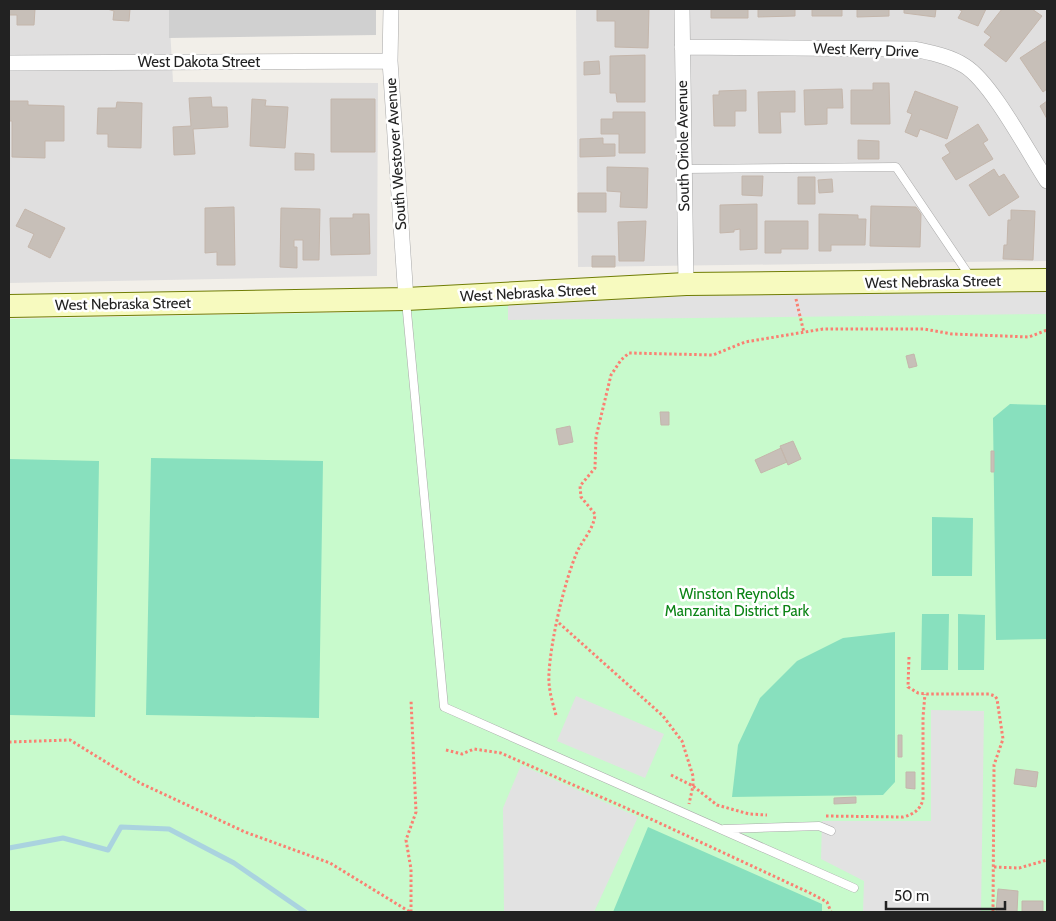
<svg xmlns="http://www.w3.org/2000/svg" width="1056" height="921" font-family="Cabin,sans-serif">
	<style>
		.residential { fill: #e0dfdf }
		.religious { fill: #d0d0d0 }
		.park { fill: #c8facc }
		.pitch { fill: #88e0be }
		.parking { fill: #e2e2e2 }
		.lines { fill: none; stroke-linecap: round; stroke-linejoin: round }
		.stream { stroke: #aad3df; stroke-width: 5 }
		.building { fill: #c7bfb8; stroke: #c4b6ab }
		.lane-casing { stroke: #a9a9a9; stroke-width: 9 }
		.street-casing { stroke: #a9a9a9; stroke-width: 16 }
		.secondary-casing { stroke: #707d05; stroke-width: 24 }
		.path { stroke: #fa8072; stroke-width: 3; stroke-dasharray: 2.5 2.5; stroke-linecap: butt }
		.lane { stroke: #fff; stroke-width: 8 }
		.street { stroke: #fff; stroke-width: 15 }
		.secondary { stroke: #f7fabf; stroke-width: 22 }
		.labels { text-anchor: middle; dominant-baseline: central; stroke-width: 5; stroke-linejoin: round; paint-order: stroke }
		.street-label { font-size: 15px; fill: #222; stroke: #fff }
		.park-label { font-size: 15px; fill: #0c8416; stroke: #fff }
	</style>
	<rect width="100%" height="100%" fill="#f2efe9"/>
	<path class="residential" d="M9,9h160l4,73 205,1 -1,193 -368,7z
		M576,9h471v252l-469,6z"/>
	<path class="religious" d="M169,9h207v26l-207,3z"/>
	<path class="park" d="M1047,292v620h-1038v-593l354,-7 145,-12z"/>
	<path class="pitch" d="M1010,404l37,1v234l-51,1 -3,-222z
		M151,458l172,3 -4,257 -173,-3z
		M9,459l90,2 -4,256 -86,-2z
		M932,517l41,1 -1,58h-40z
		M922,614h27l-1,56h-27z
		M958,614l27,1 -1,55h-26z
		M895,632v150l-12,13 -151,2 6,-52 22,-47 37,-37 46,-23z
		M648,827l174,77v8h-209z"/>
	<path class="parking" d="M1047,292v22l-539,6v-20l175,-7z
		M576,696l88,38 -19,44 -88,-37z
		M931,710l53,1 -3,201h-118l1,-31 -43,-22 1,-38h109z
		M521,765l117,52 -44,95h-90l-1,-104z"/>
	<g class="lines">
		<path class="stream" d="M9,848l54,-10 45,12 13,-23 48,2 65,34 71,49"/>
	</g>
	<path class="building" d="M9,9h26l-1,16h-17v-10h-8z
		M107,9h23l-1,12 -16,-1 1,-9z
		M597,9h52l-1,39 -33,-1v-26h-18z
		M711,9h37v9h-37z
		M758,9h37v7l-37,1z
		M812,9h30v7h-30z
		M857,9h32v7l-32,1z
		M904,9h32l-1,8 -31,-4z
		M958,9h28l-8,17 -20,-8 4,-7z
		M1002,9h30l10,7 -36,46 -22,-17 7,-8 -7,-5z
		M1046,41l1,48 -4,3 -23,-34z
		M645,55v47h-28l-1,-9h-6v-37z
		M599,61l1,13 -16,1v-13z
		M873,83h16l1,41h-39v-34h22z
		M842,89l1,19h-16v16l-22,1 -1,-35z
		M746,90v21h-11v15h-21l-1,-31h6v-4z
		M795,91v21h-15l1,21h-22l-1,-41z
		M915,91l43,16 -11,32 -27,-10 -3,8 -12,-5 7,-18 -5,-2z
		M211,97l1,10h15l1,20 -35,2 2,25 -21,1 -1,-28 18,-1 -2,-28z
		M252,99l14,1 -1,6 23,1 -3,41 -35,-2z
		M331,99h44v53h-44z
		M9,101h19v4l36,1v35h-19v17l-33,-1v-36h-3z
		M1047,101v18l-7,-13z
		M117,102l25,1 -1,45 -33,-1v-13h-11l1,-26h18z
		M613,112h32v41h-26v-19h-18v-15h12z
		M978,124l10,16 -5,3 10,16 -37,21 -14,-22 8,-5 -5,-8z
		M603,138v6h12v12l-35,1v-18z
		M858,140l21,1v18h-21z
		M295,153l19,1v16h-19z
		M607,167l41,1 -1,40 -27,-1 1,-15 -14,-1z
		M994,169l5,8 5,-3 15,23 -30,19 -20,-31z
		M742,176h21l-1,20 -20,-1z
		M798,177h17v27h-17z
		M832,179l1,13 -14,1 -1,-13z
		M578,193h28v19h-28z
		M757,204v45l-17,1v-21l-6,1v2l-14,1v-28z
		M871,206l45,1 5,7 -1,33 -50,-1z
		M234,207l1,58h-18v-13l-12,1v-45z
		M281,208l39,1 -1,51h-16v-20h-9v7h3v21l-17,-1z
		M25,209l40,19 -15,30 -22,-11 6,-13 -18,-8z
		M1011,210l24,1 -2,49 -30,-1 1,-14h3l1,-25h3z
		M353,214h16l1,40 -39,1 -1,-37h23z
		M819,214l39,1v4h8l-1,26h-34v6h-12z
		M646,221l-2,40h-25l-1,-39z
		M765,221h43v28h-27v4h-16z
		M592,256h23v11h-23z
		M914,354l3,12 -8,2 -3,-12z
		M660,412h9v13h-8z
		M570,426l3,16 -14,3 -3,-16z
		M793,441l8,18 -13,6 -8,-19z
		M781,448l6,14 -26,11 -6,-13z
		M991,451h3v21h-3z
		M898,735h4v22h-4z
		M1016,769l22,3 -2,15 -22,-3z
		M906,772h9v17l-9,-1z
		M856,797v6l-22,1v-6z
		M998,889l20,2 -1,21h-21z
		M1022,901h21v11h-21z"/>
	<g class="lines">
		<g class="lane-casing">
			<path id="lane" d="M683,169l213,-2 75,111
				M406,301l38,406 410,181
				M724,829l95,-3 12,5"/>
		</g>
		<g class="street-casing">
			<path id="street" d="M391,9l-1,52 16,238
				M682,9l4,275
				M682,47l232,2c18,4 35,7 51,17 27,17 63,86 82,115
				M9,63l381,-2"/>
		</g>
		<g class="secondary-casing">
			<path id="secondary" d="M9,306l397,-7 280,-15 361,-4"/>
		</g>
		<path class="path" d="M796,299l8,34
			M559,623l104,93 19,25 11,35v10l-4,18
			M909,657l-1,30 10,6 9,1h62l6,2 2,3 6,40 -9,26 -1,147
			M556,715c-4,-14 -8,-27 -7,-42 2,-34 15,-90 28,-121 6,-13 17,-23 18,-38l-14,-17 -1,-11 15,-18 1,-31 15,-62 10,-15 8,-7 84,2 32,-13 78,-13h101l28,5 77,3 18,-7
			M9,742l61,-2 70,43 105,49 85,31 80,49
			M446,750l16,4 12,-5 27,4 152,67 157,73 17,9 4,10
			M671,775l22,11 24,19 32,9 18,1
			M826,816l77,1c11,-3 16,-6 20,-17v-83l2,-23
			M994,867l25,1 28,-8
			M411,912v-43l-5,-29 10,-28 -5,-112"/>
		<use href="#lane" class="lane"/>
		<use href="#street" class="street"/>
		<use href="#secondary" class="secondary"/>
	</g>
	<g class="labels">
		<g class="street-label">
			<text transform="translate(866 50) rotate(2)">West Kerry Drive</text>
			<text x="199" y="62">West Dakota Street</text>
			<text transform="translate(683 146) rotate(-91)">South Oriole Avenue</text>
			<text transform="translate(396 154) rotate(-94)">South Westover Avenue</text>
			<text transform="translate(933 282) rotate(-1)">West Nebraska Street</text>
			<text transform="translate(528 293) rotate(-3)">West Nebraska Street</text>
			<text transform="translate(123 304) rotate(-1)">West Nebraska Street</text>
		</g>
		<g class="park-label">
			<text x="737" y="594">Winston Reynolds<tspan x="737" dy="17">Manzanita District Park</tspan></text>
		</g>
	</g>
	<rect width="1056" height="921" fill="none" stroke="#222222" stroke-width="20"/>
	<path d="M886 901v8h119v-8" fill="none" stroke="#222222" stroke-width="2.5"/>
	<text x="894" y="901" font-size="15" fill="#222222" stroke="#ffffff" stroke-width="4" paint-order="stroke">50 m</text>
</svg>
